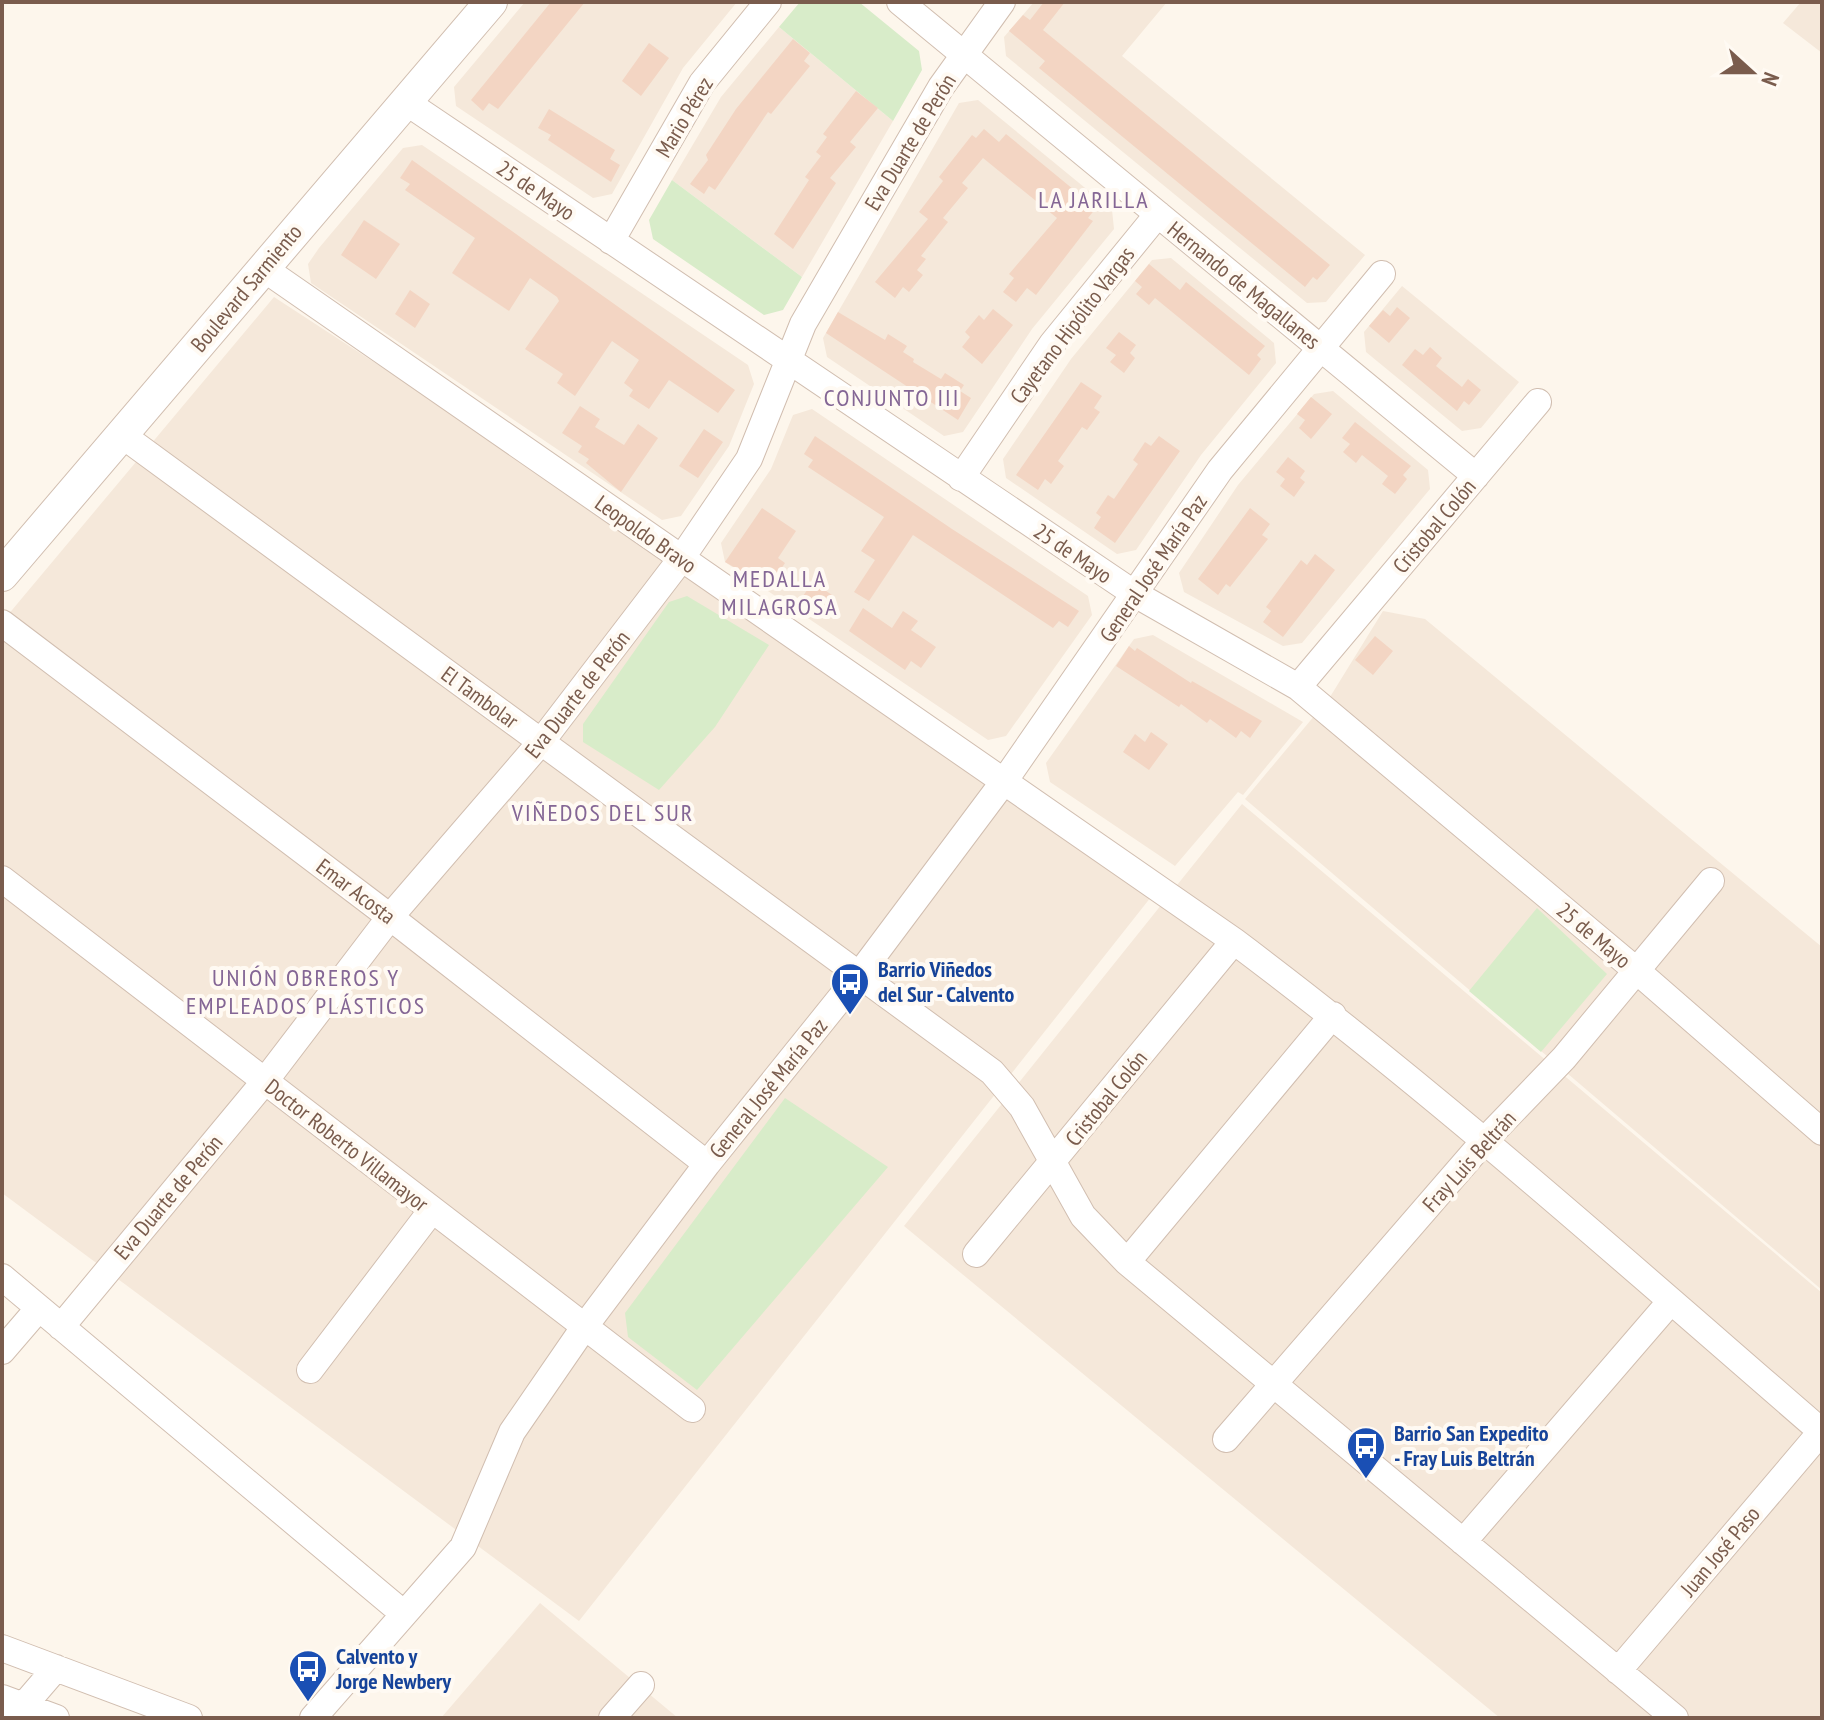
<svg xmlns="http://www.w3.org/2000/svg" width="1824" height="1720" font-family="'PT Sans Narrow',sans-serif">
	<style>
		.residential { fill: #f5e8da }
		.green { fill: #d8ecc9 }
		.building { fill: #f3d5c3 }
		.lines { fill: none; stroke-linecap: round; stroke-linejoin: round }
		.minor-casing { stroke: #d1beb0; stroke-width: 28 }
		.tertiary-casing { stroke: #d1beb0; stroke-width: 34 }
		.minor { stroke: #fff; stroke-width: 26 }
		.tertiary { stroke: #fff; stroke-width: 32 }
		.labels { text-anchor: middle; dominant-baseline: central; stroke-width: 8; stroke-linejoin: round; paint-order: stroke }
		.street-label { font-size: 22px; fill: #7a5c4d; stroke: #fffaf3 }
		.transit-label { font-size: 22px; font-weight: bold; fill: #164399; stroke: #fffaf3; text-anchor: start }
		.neighbourhood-label { font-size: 24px; letter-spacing: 2px; fill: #846695; stroke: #fffaf3 }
	</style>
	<rect width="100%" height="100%" fill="#fdf6ec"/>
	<path class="residential" d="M525,2h212l-54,66 -71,126 -19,4 -137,-92 -2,-19z
		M1034,2h133l-45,54 243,199 -39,47 -19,1 -301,-247 -2,-19z
		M1801,2h21v51l-39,-30z
		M779,27l114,94 -91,156 -130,-97 49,-83z
		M978,100l134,110 2,19 -82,100 -69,103 -19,4 -117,-79 -4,-19 136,-235z
		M422,145l326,220 6,19 -25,62 -48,70 -19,4 -351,-237 -3,-19 11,-16 84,-100z
		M1171,258l103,85 2,20 -75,92 -65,95 -19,4 -111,-76 -3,-19 68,-100 81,-99z
		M1402,286l117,96 -38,46 -19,3 -96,-79 -2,-20z
		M274,297l892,581 -587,743 -577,-428v-571z
		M1333,391l95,79 2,19 -128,154 -19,3 -99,-54 -5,-19 59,-88 76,-91z
		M812,409l276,187 4,19 -86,121 -18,4 -263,-178 -4,-19 50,-74 22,-54z
		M1383,611l42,8 397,328v343l-577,-491 85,-102z
		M1153,635l150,87 -60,73 -5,-3 -63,74 -125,-84 -4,-19 88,-124z
		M1242,804l580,489v425h-322l-596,-492z
		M540,1603l138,115h-237z"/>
	<path class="green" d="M800,2h59l60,49 3,19 -29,51 -114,-94z
		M672,180l130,97 -19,33 -19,5 -111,-76 -4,-19z
		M687,596l82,49 -54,82 -56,63 -76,-48v-18l86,-122z
		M1537,908l70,66 -66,78 -72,-61z
		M785,1098l103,69 -191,223 -69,-53 -3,-24z"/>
	<path class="building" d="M551,2h34l-87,107 -9,-6 -6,8 -12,-11z
		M1044,2h21l-22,28 287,235 -13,15 -4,-3 -8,10 -266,-219 6,-7 -36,-30 14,-16 7,5z
		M793,39l17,14 -6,8 6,5 -39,48 -3,-2 -53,78 -6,-4 -5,8 -14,-10 18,-24 -2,-5 30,-46z
		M649,43l20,15 -28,38 -19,-15z
		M856,91l22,17 -28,34 6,5 -26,31 6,5 -43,66 -19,-15 35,-54 -4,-3 16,-21 -5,-4 11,-15 -4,-3z
		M549,109l66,41 -5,9 10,6 -9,17 -63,-42 3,-5 -13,-7z
		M984,129l15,13 7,-8 90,74 -8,10 5,3 -57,74 -9,-7 -11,14 -13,-10 11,-14 -5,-4 48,-56 -74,-60 -21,25 6,5 -25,30 5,4 -27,34 5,3 -9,11 6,5 -14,17 -6,-5 -8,11 -20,-16 53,-63 -9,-7 24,-31 -4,-4 33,-42 4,3z
		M412,160l323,230 -17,23 -49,-33 -20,29 -20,-13 4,-6 -9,-7 15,-23 -27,-19 -37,55 -18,-13 6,-9 -38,-25 34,-48 -2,-4 -27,-19 -21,33 -57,-38 23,-35 -70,-48 5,-6 -10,-6z
		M364,220l36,24 -24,35 -35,-24z
		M1149,264l31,26 6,-8 79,64 -8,9 4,4 -12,16 -94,-77 -6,7 -13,-11 6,-7 -7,-6z
		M410,290l20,14 -15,24 -20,-14z
		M1397,307l13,11 -21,25 -20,-17 14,-16 7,6z
		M993,309l20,16 -31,39 -20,-17 8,-10 -5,-5 14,-17 5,5z
		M838,312l47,28 3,-6 19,12 -4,6 11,7 -1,3 28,17 4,-6 19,12 -4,6 11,7 -13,22 -132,-87z
		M1119,332l17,13 -6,8 5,5 -11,15 -14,-11 6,-7 -10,-7z
		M1430,347l12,11 -6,8 26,21 6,-8 13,11 -12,15 -5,-4 -7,10 -55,-46 13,-16 8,6z
		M1081,382l21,14 -8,12 6,4 -13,18 -5,-3 -24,34 6,5 -13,18 -6,-5 -7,11 -22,-15z
		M1311,397l21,17 -21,25 -12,-11 6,-8 -8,-6z
		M580,406l20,13 -5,8 29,18 14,-21 20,14 -37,54 -35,-29 3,-4 -11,-7 4,-6 -20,-13z
		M1355,422l56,44 -8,9 4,4 -12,15 -13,-10 6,-8 -26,-21 -6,8 -13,-11 7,-8 -8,-6z
		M704,429l19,13 -25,36 -19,-12z
		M815,436l137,93 127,82 -11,16 -9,-6 -6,7 -140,-93 -44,66 -15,-9 21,-32 -14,-9 23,-34 -76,-50 5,-7 -9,-6z
		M1159,436l21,15 -65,92 -21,-15 7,-11 -5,-4 12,-18 6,4 24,-35 -5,-4 12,-18 6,4z
		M1288,457l17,14 -5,7 5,4 -11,15 -14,-11 5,-7 -9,-7z
		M762,508l34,23 -18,27 7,5 -16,24 -44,-25z
		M1250,508l20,16 -8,11 6,4 -38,48 -4,-3 -8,11 -20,-16z
		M1315,554l20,16 -52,67 -20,-15 8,-11 -5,-4 35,-47 6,5z
		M813,582l19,13 -13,18 -19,-13z
		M863,608l29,20 11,-17 15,10 -7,9 25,17 -15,21 -10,-7 -6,9 -56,-39z
		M1375,636l18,15 -20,24 -18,-15z
		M1129,646l6,5 2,-3 54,35 1,-2 70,40 -12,17 -9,-7 -5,7 -26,-19 -3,4 -26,-19 -2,3 -63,-41z
		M1151,732l17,12 -19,26 -26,-18 12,-18 10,8z"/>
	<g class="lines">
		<g class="minor-casing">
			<path id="minor" d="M900,2l576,474
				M406,102l729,492 163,93 339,284 185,161
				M611,241l91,-158 66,-81
				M263,268l971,673c204,153 395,324 588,491
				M122,435l870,637 30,35 61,109 44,46 548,456
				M961,478l91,-134 106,-130
				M2,623l388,294 317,247
				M1298,687l240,-285
				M2,879l690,530
				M976,1254l258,-313
				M1127,1262l206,-247
				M2,1277l402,337
				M61,1327l204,-246 125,-164 151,-175 140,-183 68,-100 54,-135 138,-237 61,-85
				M2,1351l37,-43
				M310,1370l122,-160
				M1226,1439l259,-299 79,-82 147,-177
				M1463,1542l208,-241
				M2,1648l187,70
				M1618,1671l203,-239
				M2,1698l54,20
				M13,1718l43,-50
				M313,1718l150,-171 49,-115 73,-106 122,-162 152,-189 146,-195 215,-310 162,-196
				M612,1718l29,-33"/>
		</g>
		<g class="tertiary-casing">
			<path id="tertiary" d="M2,575l489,-573"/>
		</g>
		<use href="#minor" class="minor"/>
		<use href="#tertiary" class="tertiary"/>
	</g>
	<defs>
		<g id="bus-pin" transform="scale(2)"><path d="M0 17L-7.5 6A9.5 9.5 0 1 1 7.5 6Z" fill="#1a4fb4" stroke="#fffaf3"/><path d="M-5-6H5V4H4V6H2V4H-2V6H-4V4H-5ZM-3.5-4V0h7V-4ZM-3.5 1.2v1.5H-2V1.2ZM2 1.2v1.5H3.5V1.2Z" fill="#fff"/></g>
	</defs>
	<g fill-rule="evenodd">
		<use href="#bus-pin" x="850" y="982"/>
		<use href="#bus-pin" x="1366" y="1446"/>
		<use href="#bus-pin" x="308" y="1669"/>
	</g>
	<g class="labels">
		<g class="street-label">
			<text transform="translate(684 117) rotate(-59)">Mario Pérez</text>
			<text transform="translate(910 142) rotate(-59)">Eva Duarte de Perón</text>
			<text transform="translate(536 190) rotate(34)">25 de Mayo</text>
			<text transform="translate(1244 285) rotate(39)">Hernando de Magallanes</text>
			<text transform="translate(246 288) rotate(-50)">Boulevard Sarmiento</text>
			<text transform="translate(1072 325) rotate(-53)">Cayetano Hipólito Vargas</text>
			<text transform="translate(1434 526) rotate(-50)">Cristobal Colón</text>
			<text transform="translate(646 534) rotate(35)">Leopoldo Bravo</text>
			<text transform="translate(1073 553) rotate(34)">25 de Mayo</text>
			<text transform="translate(1153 568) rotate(-56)">General José María Paz</text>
			<text transform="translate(577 694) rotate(-52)">Eva Duarte de Perón</text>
			<text transform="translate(480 697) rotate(36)">El Tambolar</text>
			<text transform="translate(356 891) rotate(37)">Emar Acosta</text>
			<text transform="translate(1594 935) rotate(40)">25 de Mayo</text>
			<text transform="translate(768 1088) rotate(-51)">General José María Paz</text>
			<text transform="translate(1106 1098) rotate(-51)">Cristobal Colón</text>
			<text transform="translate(347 1145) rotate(38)">Doctor Roberto Villamayor</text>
			<text transform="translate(1469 1161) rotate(-48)">Fray Luis Beltrán</text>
			<text transform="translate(168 1197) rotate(-50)">Eva Duarte de Perón</text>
			<text transform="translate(1720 1551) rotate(-50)">Juan José Paso</text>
		</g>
		<g class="transit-label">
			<text x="878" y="969">Barrio Viñedos<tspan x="878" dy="25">del Sur - Calvento</tspan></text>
			<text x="1394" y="1433">Barrio San Expedito<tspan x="1394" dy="25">- Fray Luis Beltrán</tspan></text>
			<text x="336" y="1656">Calvento y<tspan x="336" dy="25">Jorge Newbery</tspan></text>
		</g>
		<g class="neighbourhood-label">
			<text x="1094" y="199">LA JARILLA</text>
			<text x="892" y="397">CONJUNTO III</text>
			<text x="780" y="578">MEDALLA<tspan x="780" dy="28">MILAGROSA</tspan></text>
			<text x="603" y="812">VIÑEDOS DEL SUR</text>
			<text x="306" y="977">UNIÓN OBREROS Y<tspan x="306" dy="28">EMPLEADOS PLÁSTICOS</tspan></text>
		</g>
	</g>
	<rect width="1824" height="1720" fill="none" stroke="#7a5c4d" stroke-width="8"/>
	<g transform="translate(1752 72) rotate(111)" stroke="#fffaf3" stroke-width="6" paint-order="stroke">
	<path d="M0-6L14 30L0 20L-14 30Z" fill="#7a5c4d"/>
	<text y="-12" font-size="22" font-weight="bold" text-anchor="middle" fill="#7a5c4d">N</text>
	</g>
</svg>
